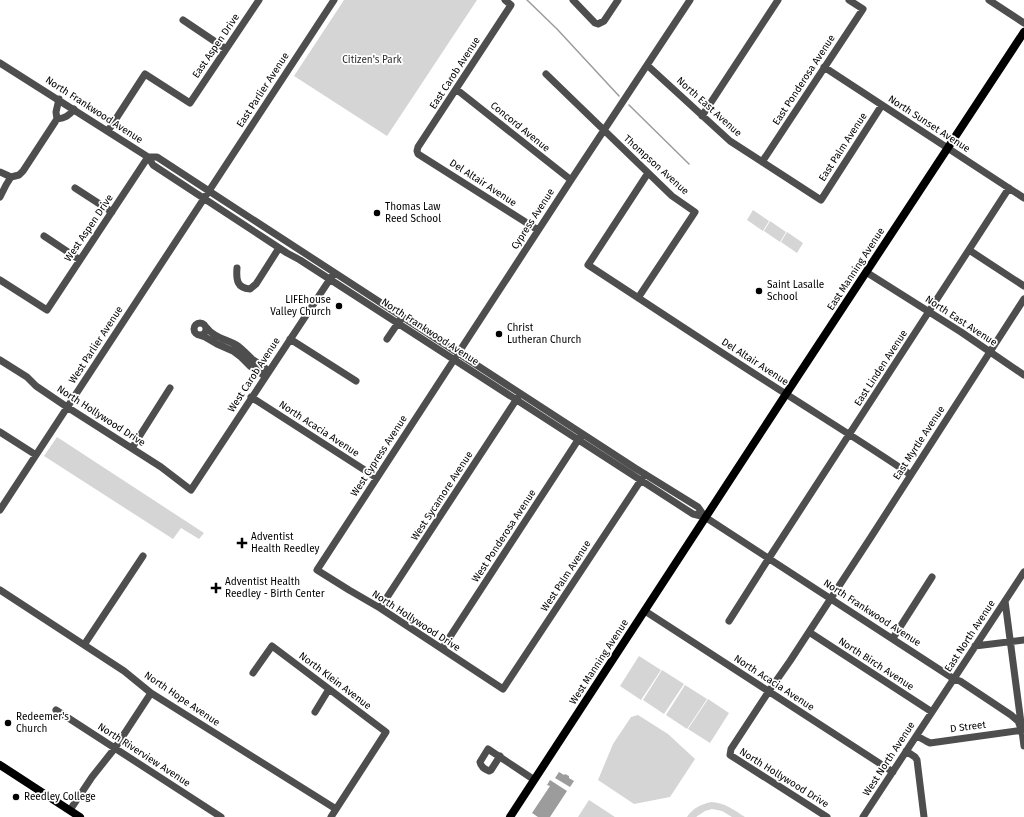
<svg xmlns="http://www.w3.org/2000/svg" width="1024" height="817" font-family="'Fira Sans',sans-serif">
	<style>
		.green { fill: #d5d5d5 }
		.water { fill: #9c9c9c }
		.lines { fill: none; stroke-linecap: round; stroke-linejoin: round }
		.stream { stroke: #9c9c9c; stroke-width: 1.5 }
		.minor { stroke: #4e4e4e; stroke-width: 7 }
		.major { stroke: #000; stroke-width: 8 }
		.poi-dot { fill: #000; stroke: #fff; stroke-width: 1.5 }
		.labels { text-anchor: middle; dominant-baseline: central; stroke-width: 3.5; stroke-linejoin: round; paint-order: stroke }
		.street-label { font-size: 10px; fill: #000; stroke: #fff }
		.park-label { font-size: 10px; fill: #2c2c2c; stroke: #fff }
		.poi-label { font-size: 10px; fill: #000; stroke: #fff; text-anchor: start }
	</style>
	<rect width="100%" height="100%" fill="#fff"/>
	<path class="green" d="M344,0h133l-90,136 -93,-60z
		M753,210l16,11 -6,10 -16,-11z
		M770,221l16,11 -6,10 -16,-11z
		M787,232l16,11 -6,10 -16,-11z
		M57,437l147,96 -5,6 -18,-11 -8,11 -129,-83z
		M639,656l22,14 -20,30 -21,-14z
		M662,670l22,14 -20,30 -21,-14z
		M685,685l22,14 -20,30 -21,-14z
		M708,699l21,14 -19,30 -22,-14z
		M638,715l30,19 27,25 -25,38 -36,7 -36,-24 15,-36 18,-27z
		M589,800l26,17h-37z
		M712,802c13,1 22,8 33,15h-13l-10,-6 -10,-2 -7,2 -9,6h-9c6,-9 14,-13 25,-15z"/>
	<path class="water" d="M559,772l5,3 1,-1 4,2v2l5,3 -4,6 -15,-9z
		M550,780l17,11 -17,26h-12l-6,-4 18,-27 -3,-1z"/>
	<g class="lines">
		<path class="stream" d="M527,0l30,29 62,67
			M629,105l60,59"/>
		<path class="minor" d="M505,0l6,5 -93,142 -1,4 1,3 120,76
			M573,0l22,23 3,1 6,-3 14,-21
			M989,0l35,23
			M183,20l43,29
			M0,63l148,94h9l52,34 426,277 63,39 7,10
			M647,65l83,76 91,59 61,-95
			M824,67l58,38 142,93
			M546,74l126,122 23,16 -57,86
			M456,89l115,91
			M702,116l76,-116
			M57,119c8,-1 12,-3 17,-10
			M108,131l37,-57 45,29 69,-103
			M148,157l5,8 134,88 13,7 393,254 12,3 249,162 6,2 51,34 7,6 4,10
			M762,162l101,-153 -14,-9
			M0,172l11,5
			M648,173l-60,92c66,43 132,87 198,129 42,27 84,53 125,81
			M75,188l37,24
			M0,197l6,-12 5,-8 8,-2 4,-4 34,-52 -1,-7 3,-13
			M44,236l36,24
			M969,250l55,36
			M237,268c-1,12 0,20 13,21l6,-5 23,-36
			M866,272l95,60 63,43
			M0,280l47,30 101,-153
			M194 329a6 6 0 1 1 12 0a6 6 0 1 1-12 0Z
			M206,327c8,11 21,12 32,19 5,4 9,8 14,13 4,3 9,6 13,9l1,4
			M199,335l6,2 12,7 16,7 8,6 9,9 12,8 4,-2 1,1
			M290,339l66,42
			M387,339l13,-19
			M0,360l27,17 9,9 31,21 94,60 30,23 141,-214
			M251,397l126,81
			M0,432l36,23
			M132,448l38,-60
			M645,474l-142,215 -123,-81 -31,-18 -32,-20 254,-390 119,-180
			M0,510l334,-510
			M0,590l124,81 27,22 185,116
			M1005,601l19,145
			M380,608l138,-211
			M645,611l248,161
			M729,621l40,-63 240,-370
			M809,632l123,80
			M893,638l39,-61
			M84,645l59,-89
			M975,646l49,-6
			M442,649l138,-212
			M253,673l19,-27 114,86 -55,85
			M56,710l165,107
			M315,712l14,-23
			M917,736l9,5 4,2 94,-13
			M906,751l9,6 2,3 7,57
			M500,756l-9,14 -2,1c-5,-2 -8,-4 -9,-9l8,-13 45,30
			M70,810l22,-33 23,-29 36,-55
			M827,817l-97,-62 1,-6 38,-58 21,-30 81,-124 153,-238
			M863,817l161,-245"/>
		<path class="major" d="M0,765l80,52
			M510,817l276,-423 238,-362"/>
	</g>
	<g class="poi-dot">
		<circle cx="377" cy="213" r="4"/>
		<circle cx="759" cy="291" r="4"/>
		<circle cx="339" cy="306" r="4"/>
		<circle cx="499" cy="334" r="4"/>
		<path d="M240 537h4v4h4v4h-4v4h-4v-4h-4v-4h4z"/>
		<path d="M214 582h4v4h4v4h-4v4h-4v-4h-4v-4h4z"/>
		<circle cx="8" cy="723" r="4"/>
		<circle cx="16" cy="797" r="4"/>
	</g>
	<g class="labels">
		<g class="street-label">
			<text transform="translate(216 46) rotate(-56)">East Aspen Drive</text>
			<text transform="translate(455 73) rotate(-57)">East Carob Avenue</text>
			<text transform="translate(804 80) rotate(-57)">East Ponderosa Avenue</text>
			<text transform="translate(263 90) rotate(-57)">East Parlier Avenue</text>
			<text transform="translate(709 107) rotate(42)">North East Avenue</text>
			<text transform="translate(94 110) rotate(33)">North Frankwood Avenue</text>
			<text transform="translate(929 124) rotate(33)">North Sunset Avenue</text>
			<text transform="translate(520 127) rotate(39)">Concord Avenue</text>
			<text transform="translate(843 147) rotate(-57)">East Palm Avenue</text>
			<text transform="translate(656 165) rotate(42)">Thompson Avenue</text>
			<text transform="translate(483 183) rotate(33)">Del Altair Avenue</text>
			<text transform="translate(533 219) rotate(-57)">Cypress Avenue</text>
			<text transform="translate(89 228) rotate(-56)">West Aspen Drive</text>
			<text transform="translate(856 269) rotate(-57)">East Manning Avenue</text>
			<text transform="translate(961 321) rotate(33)">North East Avenue</text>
			<text transform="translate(430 332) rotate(33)">North Frankwood Avenue</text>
			<text transform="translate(96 345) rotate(-57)">West Parlier Avenue</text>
			<text transform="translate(755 362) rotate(33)">Del Altair Avenue</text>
			<text transform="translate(881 368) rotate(-57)">East Linden Avenue</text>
			<text transform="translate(254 375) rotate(-57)">West Carob Avenue</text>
			<text transform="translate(101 416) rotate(33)">North Hollywood Drive</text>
			<text transform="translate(319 429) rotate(33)">North Acacia Avenue</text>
			<text transform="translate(919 443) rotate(-57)">East Myrtle Avenue</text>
			<text transform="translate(379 456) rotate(-57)">West Cypress Avenue</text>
			<text transform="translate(442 496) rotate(-57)">West Sycamore Avenue</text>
			<text transform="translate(504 536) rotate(-57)">West Ponderosa Avenue</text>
			<text transform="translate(566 576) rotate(-57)">West Palm Avenue</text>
			<text transform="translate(872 613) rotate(33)">North Frankwood Avenue</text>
			<text transform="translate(416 621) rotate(33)">North Hollywood Drive</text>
			<text transform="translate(970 636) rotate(-57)">East North Avenue</text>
			<text transform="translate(599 662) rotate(-57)">West Manning Avenue</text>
			<text transform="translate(876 664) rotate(33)">North Birch Avenue</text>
			<text transform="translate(335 681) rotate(37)">North Klein Avenue</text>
			<text transform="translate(774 683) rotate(33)">North Acacia Avenue</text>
			<text transform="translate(182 699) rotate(34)">North Hope Avenue</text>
			<text transform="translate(968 727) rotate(-7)">D Street</text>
			<text transform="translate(144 755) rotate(33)">North Riverview Avenue</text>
			<text transform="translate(889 759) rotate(-57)">West North Avenue</text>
			<text transform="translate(784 778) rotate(32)">North Hollywood Drive</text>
		</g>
		<g class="park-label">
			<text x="372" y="60">Citizen's Park</text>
		</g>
		<g class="poi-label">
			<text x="385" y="207">Thomas Law<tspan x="385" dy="12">Reed School</tspan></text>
			<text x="767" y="285">Saint Lasalle<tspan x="767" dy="12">School</tspan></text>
			<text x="331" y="300" text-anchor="end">LIFEhouse<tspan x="331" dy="12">Valley Church</tspan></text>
			<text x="507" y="328">Christ<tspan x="507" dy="12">Lutheran Church</tspan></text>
			<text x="251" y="537">Adventist<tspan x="251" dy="12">Health Reedley</tspan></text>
			<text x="225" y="582">Adventist Health<tspan x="225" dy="12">Reedley - Birth Center</tspan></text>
			<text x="16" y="717">Redeemer's<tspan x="16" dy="12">Church</tspan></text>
			<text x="24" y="797">Reedley College</text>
		</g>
	</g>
</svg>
